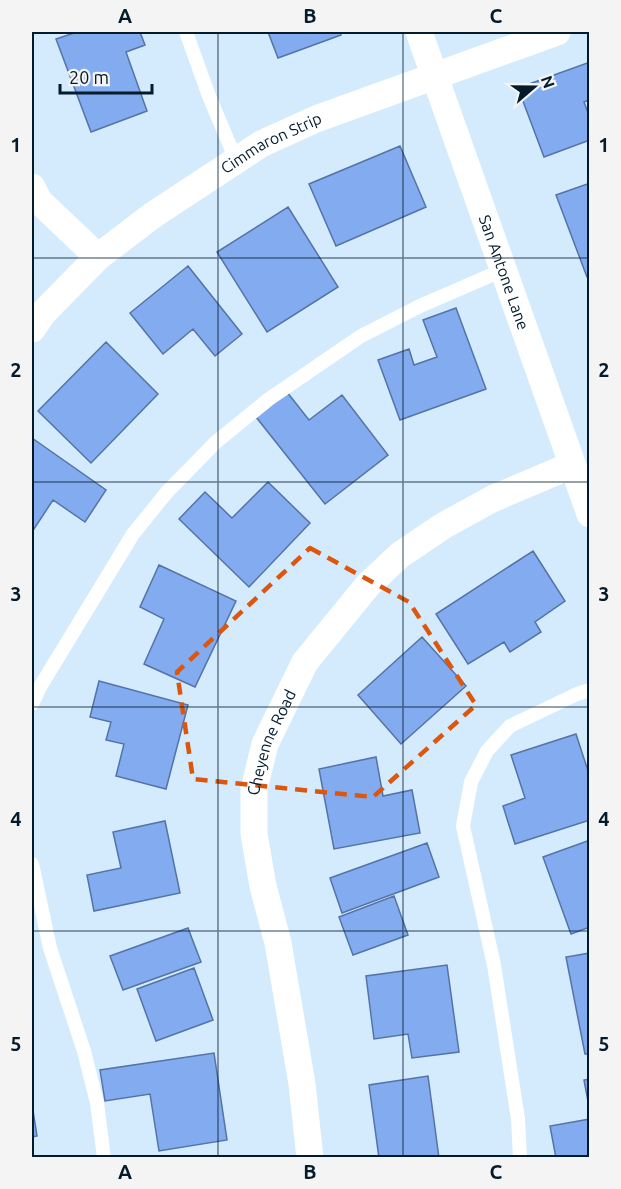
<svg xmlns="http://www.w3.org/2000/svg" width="621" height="1189" font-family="Ubuntu,sans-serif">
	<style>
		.building { fill: #83abef; stroke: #5473a6; stroke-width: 1.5 }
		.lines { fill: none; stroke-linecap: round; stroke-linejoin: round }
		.service { stroke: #fff; stroke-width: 14 }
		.minor { stroke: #fff; stroke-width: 27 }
		.marked { fill: none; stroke: #dd560e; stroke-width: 4.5; stroke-dasharray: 12 8; stroke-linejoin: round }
		.grid { fill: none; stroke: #031b2b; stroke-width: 1.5; stroke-opacity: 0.55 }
		.labels { text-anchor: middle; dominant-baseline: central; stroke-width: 5; stroke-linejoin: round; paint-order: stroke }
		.street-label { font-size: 16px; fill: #031b2b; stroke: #f4f4f4 }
		.neatline { fill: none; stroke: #031b2b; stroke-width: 2 }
		.grid-label { font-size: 20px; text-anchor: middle; font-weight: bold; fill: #031b2b }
	</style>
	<rect width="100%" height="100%" fill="#d3ebfd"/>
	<path class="building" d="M77,32h63l5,13 -19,7 21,59 -56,21 -35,-93z
		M268,32h72l1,3 -63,23z
		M590,62v38l-6,2 6,16v22l-46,17 -26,-69z
		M400,146l26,61 -90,39 -27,-62z
		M590,183v94h-3l-31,-82z
		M288,207l50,80 -71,45 -50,-80z
		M188,266l54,68 -27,22 -22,-27 -30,25 -33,-41z
		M456,308l30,81 -86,31 -22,-60 31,-11 5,16 23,-8 -14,-37z
		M106,342l52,52 -67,69 -53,-52z
		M287,392l22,28 33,-25 46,60 -63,49 -69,-87z
		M32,438l74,52 -21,32 -32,-22 -21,32z
		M268,482l42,41 -61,64 -70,-68 26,-27 27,26z
		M533,551l32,50 -30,21 6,10 -31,20 -6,-10 -36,22 -32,-50z
		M159,565l77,36 -41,86 -51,-23 20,-45 -24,-12z
		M422,637l44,49 -65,58 -43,-49z
		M99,681l89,24 -22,84 -50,-13 8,-32 -18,-4 5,-18 -21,-5z
		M576,734l14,43v43l-75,24 -12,-38 22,-8 -14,-43z
		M376,757l7,39 29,-6 8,43 -86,16 -15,-80z
		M165,821l15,72 -86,18 -7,-36 34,-7 -8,-36z
		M590,840v87l-19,7 -28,-77z
		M427,843l12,34 -97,36 -12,-35z
		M394,896l14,39 -55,20 -14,-38z
		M188,928l13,34 -78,28 -13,-34z
		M590,953v101h-5l-19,-97z
		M447,965l12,87 -47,6 -4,-24 -34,5 -8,-63z
		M194,968l19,52 -57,21 -19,-52z
		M214,1053l13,87 -68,11 -9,-57 -45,7 -5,-31z
		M428,1076l11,82h-60l-10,-73z
		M590,1079v33l-6,-32z
		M32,1104l5,32 -5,1z
		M590,1119v39h-34l-6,-32z"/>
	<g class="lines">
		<path class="service" d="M186,32l23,64 27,64
			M32,704l8,-17 93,-153 34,-42 49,-50 53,-43 92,-63 59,-30 83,-36
			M32,864l18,84 34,103 13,52 7,55
			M520,1158l-2,-39 -24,-154 -31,-139 8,-44 16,-31 23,-25 67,-32 13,-4"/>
		<g class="minor">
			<path id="s1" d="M419,32l171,482"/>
			<path d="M32,187l7,14 59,56"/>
			<path id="s2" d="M32,329l11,-16 55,-56 55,-42 108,-71 55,-25 241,-87"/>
			<path id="s3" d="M310,1158l-8,-74 -24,-141 -15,-57 -9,-52v-45l11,-45 40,-82 63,-77 32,-30 43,-29 49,-27 80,-34"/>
		</g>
	</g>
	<path class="marked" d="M310,548l99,54 67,103 -103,92 -180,-18 -16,-107z"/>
	<path class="grid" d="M218,32v1126M403,32v1126M32,258h558M32,482h558M32,707h558M32,931h558"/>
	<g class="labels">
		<g class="street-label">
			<text stroke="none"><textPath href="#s2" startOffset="306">Cimmaron Strip</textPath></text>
			<text stroke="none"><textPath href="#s1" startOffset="255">San Antone Lane</textPath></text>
			<text stroke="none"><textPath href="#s3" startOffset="424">Cheyenne Road</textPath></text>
		</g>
	</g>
	<rect width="621" height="1189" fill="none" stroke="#f4f4f4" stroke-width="66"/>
	<g transform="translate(534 87) rotate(70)" stroke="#f4f4f4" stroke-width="4.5" paint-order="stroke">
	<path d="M0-4.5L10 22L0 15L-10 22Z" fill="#031b2b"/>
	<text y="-9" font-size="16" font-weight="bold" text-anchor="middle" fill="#031b2b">N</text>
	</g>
	<path d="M60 84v9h92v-9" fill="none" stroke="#031b2b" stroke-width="3"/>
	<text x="69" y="84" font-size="18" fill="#031b2b" stroke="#f4f4f4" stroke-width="4.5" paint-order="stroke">20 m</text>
	<rect x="33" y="33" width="555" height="1123" class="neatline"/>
	<g class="grid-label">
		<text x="125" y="23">A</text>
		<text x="310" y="23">B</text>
		<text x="496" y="23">C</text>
		<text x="16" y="152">1</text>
		<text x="604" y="152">1</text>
		<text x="16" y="377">2</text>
		<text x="604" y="377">2</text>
		<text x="16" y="601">3</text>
		<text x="604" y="601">3</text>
		<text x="16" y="826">4</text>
		<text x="604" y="826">4</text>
		<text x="16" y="1051">5</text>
		<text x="604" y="1051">5</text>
		<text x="125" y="1179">A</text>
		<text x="310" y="1179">B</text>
		<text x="496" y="1179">C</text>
	</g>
</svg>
